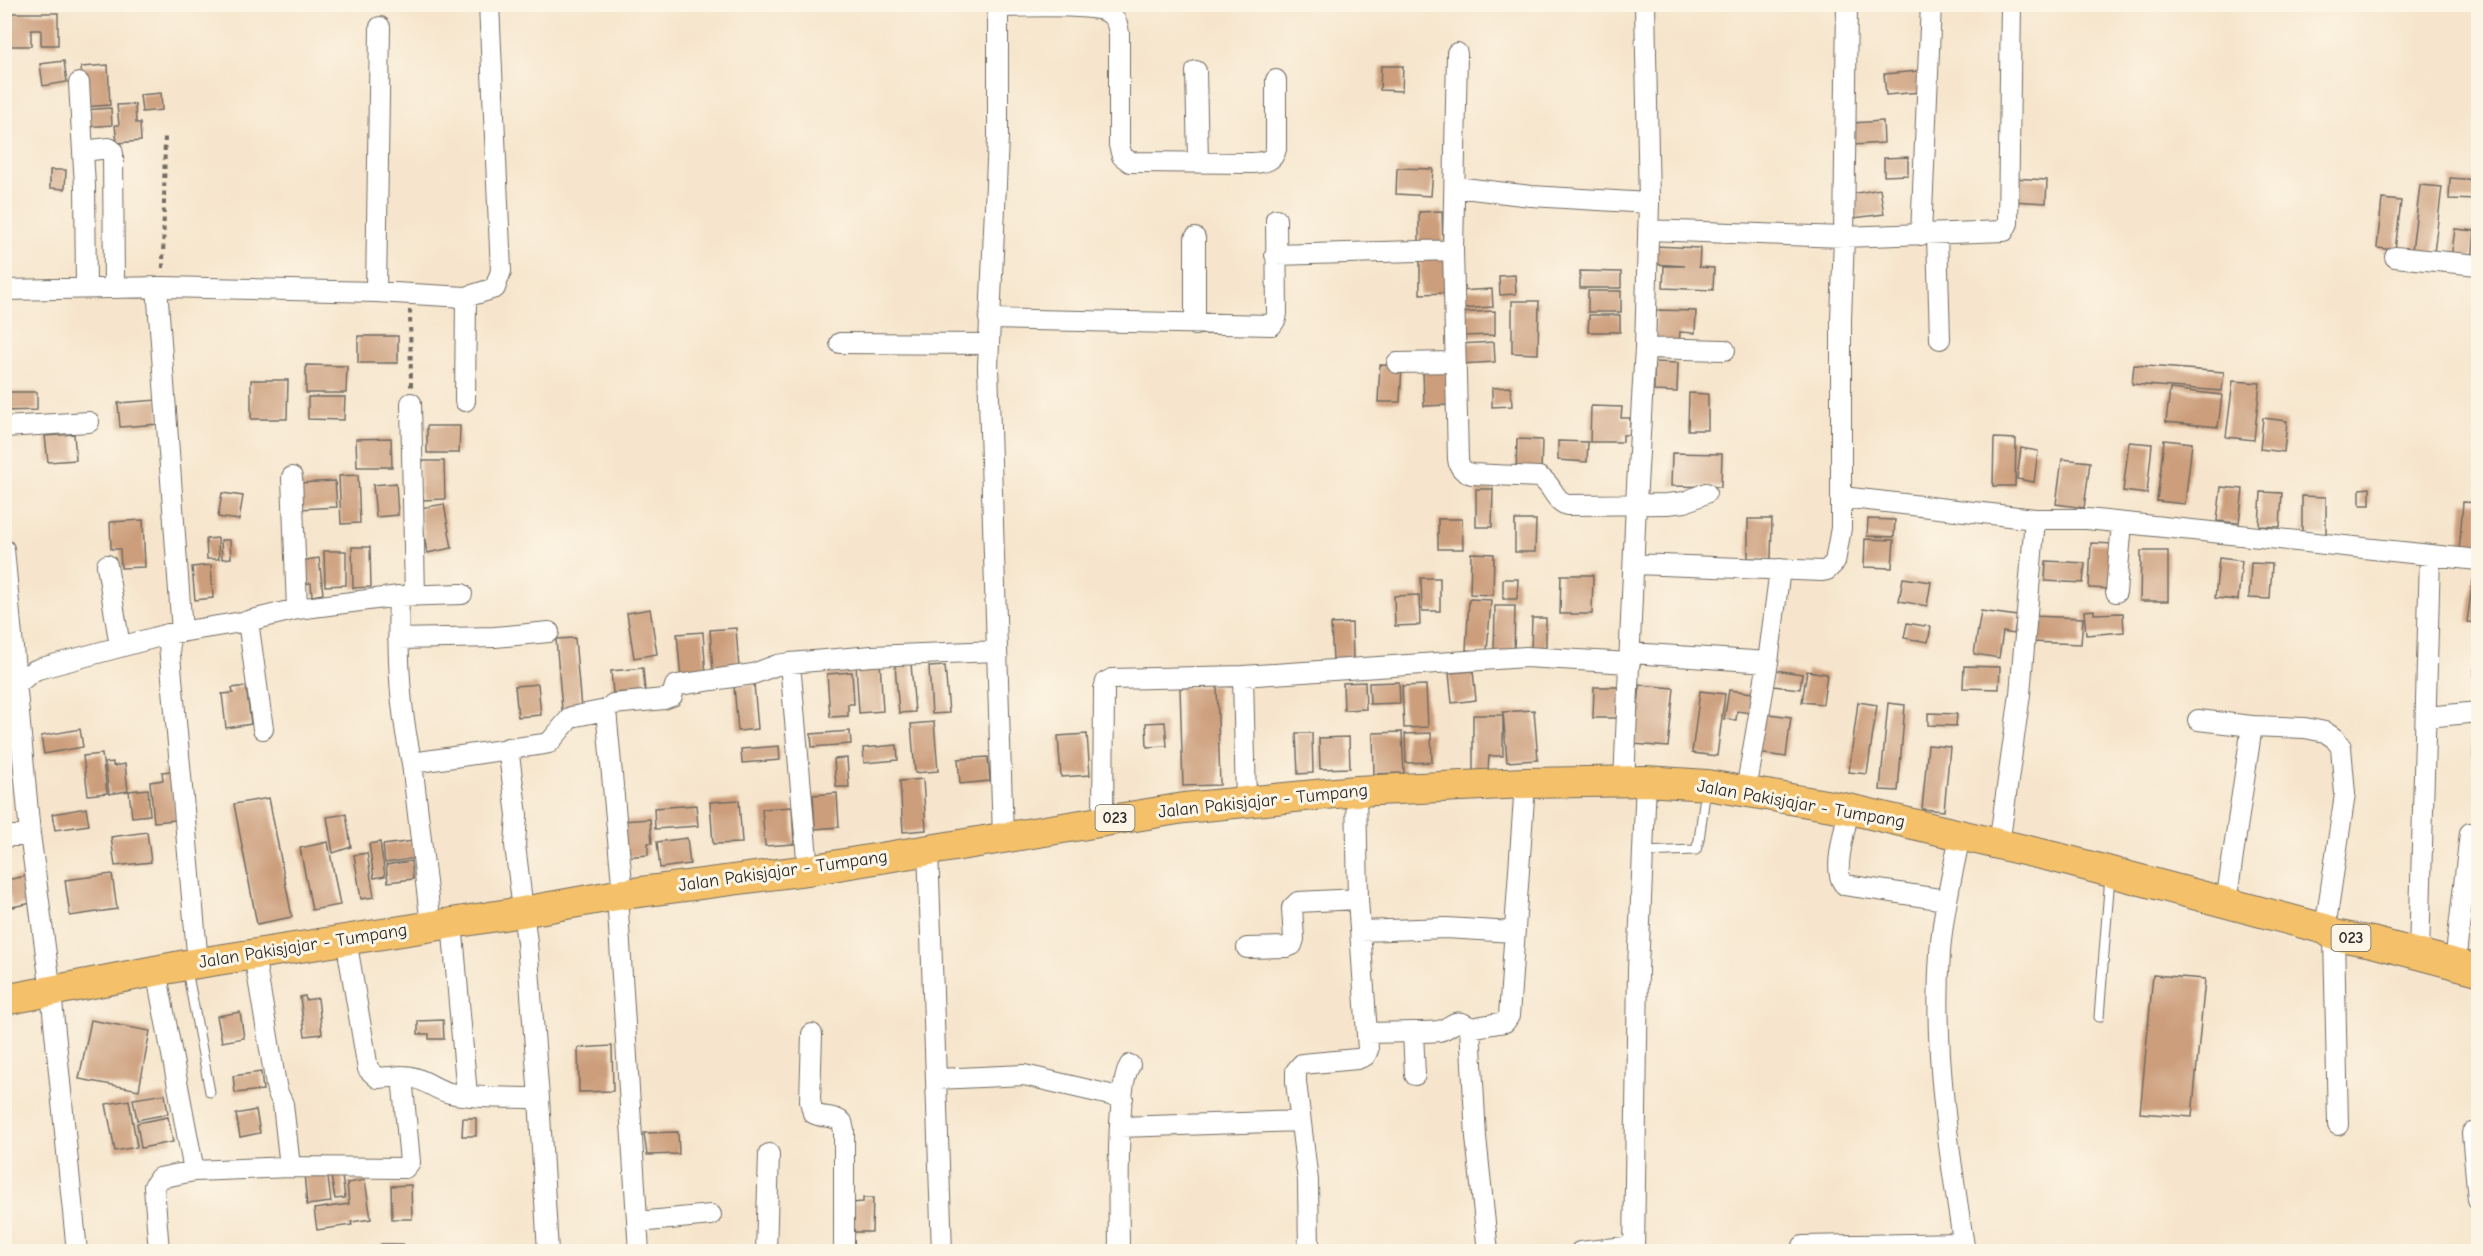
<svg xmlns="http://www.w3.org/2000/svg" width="2483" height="1256" font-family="'Comic Neue',sans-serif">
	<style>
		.building { fill: #cc9e7b }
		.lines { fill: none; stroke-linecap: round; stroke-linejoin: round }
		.service-casing { stroke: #726c63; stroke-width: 11 }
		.minor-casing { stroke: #726c63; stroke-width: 22 }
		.primary-casing { stroke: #726c63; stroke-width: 32 }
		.path { stroke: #726c63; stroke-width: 4; stroke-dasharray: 4.5 4.5; stroke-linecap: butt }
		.service { stroke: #fff; stroke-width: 9 }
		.minor { stroke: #fff; stroke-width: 20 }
		.primary { stroke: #f4c16a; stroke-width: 30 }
		.labels { text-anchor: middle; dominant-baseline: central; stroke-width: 6; stroke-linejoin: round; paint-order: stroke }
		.shield { fill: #fcf5e5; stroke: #6a6863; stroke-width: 1.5 }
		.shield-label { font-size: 16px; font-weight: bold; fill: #2b2b2b }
		.street-label { font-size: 18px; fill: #2b2b2b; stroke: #fcf5e5 }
	</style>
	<rect width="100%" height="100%" fill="#fcf5e5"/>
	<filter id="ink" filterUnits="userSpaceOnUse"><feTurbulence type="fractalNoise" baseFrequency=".0167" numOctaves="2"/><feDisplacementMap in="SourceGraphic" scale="12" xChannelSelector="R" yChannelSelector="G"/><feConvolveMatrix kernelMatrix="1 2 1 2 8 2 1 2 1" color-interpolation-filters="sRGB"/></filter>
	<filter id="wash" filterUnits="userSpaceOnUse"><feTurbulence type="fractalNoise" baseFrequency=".008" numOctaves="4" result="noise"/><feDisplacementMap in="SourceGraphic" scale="24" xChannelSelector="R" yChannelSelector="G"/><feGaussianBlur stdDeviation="1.35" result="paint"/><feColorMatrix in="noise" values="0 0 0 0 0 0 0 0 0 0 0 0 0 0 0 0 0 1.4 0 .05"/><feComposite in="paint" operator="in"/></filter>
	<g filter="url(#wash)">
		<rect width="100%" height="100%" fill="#f6e5cc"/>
		<g id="blocks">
			<path class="building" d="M4,13h54v32h-17v-15h-10v16h-27z
				M64,61l3,21 -24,4 -3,-22z
				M108,65l2,40 -26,2 -3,-40z
				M1381,66h22l-1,25 -22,-1z
				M1919,71l1,21 -34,3 -2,-21z
				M161,93l1,17 -20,2 -2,-17z
				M135,104l1,19h4l1,18 -24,2 -2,-18h4l-2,-20z
				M111,108l1,17 -26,2 -2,-17z
				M1883,121l1,22 -31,2 -1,-22z
				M1908,157v18l-24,1v-18z
				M1397,168l36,1 -2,27 -35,-2z
				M50,170h16l-1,19 -15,-1z
				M2013,178l34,2 -1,23 -34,-2z
				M2450,178l28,2v20l-29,-1z
				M2420,185l22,2 -8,66 -22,-2z
				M1880,189l4,25 -30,4 -3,-24z
				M2382,199l19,2 -6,49 -18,-2z
				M1442,211l1,36h-24v-35z
				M2455,229l20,2 -3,30 -21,-3z
				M1654,246l46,2 -1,19 15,1 -1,22 -50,-2 1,-22h21l-31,-2z
				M1420,256h26l1,37 -27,1z
				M1580,271l41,1v16h-41z
				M1515,275l1,19 -16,1 -1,-19z
				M1492,289l1,18 -34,2 -1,-18z
				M1588,291h33v21h-33z
				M1512,301h27l-1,53 -26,-1z
				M1656,310l40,1 -1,22 -15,-1 -1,12h-24z
				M1495,311v24l-36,1 -1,-23z
				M1589,315h31v17h-32z
				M358,336h40v27h-40z
				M1494,342l1,20 -36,2v-20z
				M1654,362l24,1 -1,29 -23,-1z
				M306,365l41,1 -1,27h-40z
				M1380,365l22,1 -2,36h-22z
				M2134,365l90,7 -2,19 -90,-7z
				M1447,366l1,39 -24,1 -1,-39z
				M251,380h37l-1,39h-36z
				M2233,381l27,2 -6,57 -28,-3z
				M1511,387l1,19 -20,1v-19z
				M2170,389l52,6 -4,32 -52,-5z
				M4,392h33v18l-33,1z
				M1689,393l19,1v36h-20z
				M308,397h37l-1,23 -36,-1z
				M158,400l1,24 -39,3 -2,-24z
				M1591,406l31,1 -1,11h9v17h-7v7h-33z
				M2263,418l24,3 -3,31 -24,-3z
				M427,426h33l-1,27h-32z
				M74,434l2,26 -28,2 -3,-26z
				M391,438l1,29h-35l-1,-28z
				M1994,438l22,1 -1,47h-22z
				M1517,439l25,1 -1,33h-25z
				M2164,440l28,3 -7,61 -28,-3z
				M1558,441l30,1 -1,20 -29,-2z
				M2129,442l23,2 -5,50 -24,-3z
				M2021,448l17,3 -4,31 -17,-3z
				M1672,453l50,1 -1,33 -50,-1z
				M2062,459l28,3 -6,46 -28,-4z
				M420,461h24l1,38 -24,1z
				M358,475l2,48 -19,1 -2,-48z
				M335,481l2,26 -38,2 -1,-26z
				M396,483l2,32 -22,2 -3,-32z
				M2221,487l22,2 -4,34 -22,-2z
				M2370,488v17h-10v-16z
				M1476,489h17l-1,38h-16z
				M2261,492l21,1 -2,34 -21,-1z
				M222,493l21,3 -4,24 -21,-3z
				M2302,496l24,1v38h-24z
				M2463,502l15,1v50l-19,-2z
				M444,504l8,44 -25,5 -7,-45z
				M1438,519h24l1,30h-25z
				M1748,519h24l-1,40 -23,-1z
				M1868,519l27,1 -1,17 -27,-1z
				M143,520l2,47 -24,1 -1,-19h-9l-1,-27z
				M1515,520h21l-1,32h-20z
				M218,538l1,21h-12l-1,-20z
				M1865,539l29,1 -2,28 -28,-1z
				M221,540h9l1,18 -9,1z
				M2091,543l23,1 -2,45 -23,-1z
				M352,547h18l1,40 -18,1z
				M324,551h22v34l-21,1z
				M2141,551h27v50h-28z
				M1471,553l23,1 -1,41 -23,-1z
				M319,558l4,36 -11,2 -1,-13 -8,1 -3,-23z
				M2219,558l23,3 -4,39 -23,-2z
				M2046,561l39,2 -2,20 -38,-2z
				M2251,563l21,1 -2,35 -21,-1z
				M211,565l2,33 -18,2 -3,-33z
				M1561,575h32l-1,39h-32z
				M1421,578h19v33h-18z
				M1903,578l28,4 -4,24 -28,-5z
				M1503,579h15l-1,20h-14z
				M2473,579l5,1v43l-11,-1z
				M1419,595l1,30 -25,1 -1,-30z
				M1469,599l22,1 -4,52 -21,-2z
				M1495,606h20l-1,49 -20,-1z
				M650,609l7,45 -23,4 -7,-45z
				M2094,610v4l29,-1 1,19 -38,3 -2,-24z
				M1981,611l36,5 -3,18 -11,-2 -4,26 -25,-4z
				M2032,616l51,2 -2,26 -51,-2z
				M1532,618h14v33h-15z
				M1352,623l1,36 -20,1 -2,-36z
				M1907,623l24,4 -3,15 -24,-4z
				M736,628l3,41 -26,3 -3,-42z
				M703,632l3,45 -25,2 -4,-45z
				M575,638l6,71 -19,1 -6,-71z
				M880,662l3,49 -24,2 -3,-49z
				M911,664l4,48 -16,1 -4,-48z
				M945,666l4,47 -17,1 -3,-47z
				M1964,666l36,1 -1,22 -36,-1z
				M643,668l2,23 -32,2 -2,-22z
				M2474,669h4v36h-3z
				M1775,670l27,4 -2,15 -27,-3z
				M1473,671l3,29 -24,3 -3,-30z
				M1807,671l20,3 -4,30 -21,-2z
				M852,672l2,32h-6v12l-18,1 -3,-43z
				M1365,682l1,27 -22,1 -1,-27z
				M1399,682l1,21 -30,1 -1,-21z
				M538,684l3,31 -23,2 -3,-31z
				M754,684l4,45 -20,2 -4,-45z
				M1426,685l2,42 -24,1 -2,-42z
				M1640,685l34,3 -6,59 -34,-3z
				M246,686l5,38 -25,4 -4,-34 11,-1 -1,-5z
				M1217,686l3,99 -37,1 -3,-98z
				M1594,687h28v31h-29z
				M1729,690l24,3 -3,20 -13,-2 -1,9 -12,-1z
				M1700,691l25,3 -8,62 -25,-3z
				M10,695l4,35 -10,2v-36z
				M1858,702l19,3 -10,69 -18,-2z
				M1888,703l17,2 -7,86 -18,-1z
				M1534,710l4,50 -31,2 -4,-50z
				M1763,713l28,4 -5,40 -28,-4z
				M1928,713l29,1 -1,12 -28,-1z
				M1473,715h30v41h-14l-1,15h-15z
				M934,722l4,49 -23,2 -4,-49z
				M1165,722l2,24 -20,1 -1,-24z
				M2475,722h3v35h-5z
				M80,729l3,18 -39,7 -3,-18z
				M850,731l1,13 -39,3 -1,-13z
				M1402,732l2,41 -30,1 -1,-41z
				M1296,733h16l1,40 -15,1z
				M1431,733l1,29 -26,1 -1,-29z
				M1087,734l3,41 -29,2 -3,-41z
				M4,735h6l2,13 -8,1z
				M1349,737l1,31 -30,1 -1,-31z
				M897,745l1,15 -34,3 -1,-15z
				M1928,745l22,2 -6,64 -22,-2z
				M779,746l1,14 -38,3 -1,-14z
				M102,754l5,39 -19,2 -5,-39z
				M988,757l2,24 -30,3 -2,-25z
				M847,758l2,29h-13l-2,-28z
				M113,762v4l12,-2 3,27 -19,3 -4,-31z
				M171,771l5,49 -22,2 -4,-40 13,-2 -1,-8z
				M923,779l3,51 -23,2 -3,-51z
				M148,789l2,26 -18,2 -3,-26z
				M837,793l2,34 -24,2 -2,-34z
				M269,798l23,119 -35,7 -23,-120z
				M739,800l3,43 -29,1 -3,-42z
				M696,805l2,21 -43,3 -1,-21z
				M792,807l2,37 -29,2 -3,-37z
				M86,808l3,17 -34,5 -3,-16z
				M346,814l5,33 -18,6 -6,-36z
				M650,819l2,24h-4v12l-24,2 -2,-36z
				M147,832l4,30 -36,4 -4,-29z
				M687,838l3,26 -30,4 -3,-26z
				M413,841l3,17 -31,5 -2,-18z
				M328,842l12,63 -28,5 -12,-62z
				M380,842l5,34 -11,2 -5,-34z
				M367,853l7,44 -13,2 -7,-44z
				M411,861l2,18 -25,3 -2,-17z
				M112,874l5,35 -47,7 -5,-36z
				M32,875l5,27 -25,5 -6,-27z
				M2153,975l52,4 -13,138 -52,-4z
				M305,996l1,4 12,-2 4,36 -17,2 -5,-39z
				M240,1012l4,26 -22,4 -5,-26z
				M91,1020l59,11 -11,59 -60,-11z
				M443,1020l1,19h-15v-5h-11v-13z
				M612,1046l1,45 -34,1 -1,-44z
				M261,1072l2,18 -28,3 -2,-17z
				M165,1094l3,20 -31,6 -4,-21z
				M129,1100l8,47 -22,4 -9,-47z
				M256,1110l4,23 -20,4 -4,-23z
				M168,1117l5,25 -32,6 -4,-25z
				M463,1118h13v18h-14z
				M678,1132l1,22 -32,1 -3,-22z
				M341,1169l4,29 -10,1 -5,-29z
				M327,1170l4,32 -24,3 -3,-32z
				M365,1180l6,39 -20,3 1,3 -35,5 -3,-21 35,-5 -2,-21z
				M411,1185l1,34h-20l-1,-33z
				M863,1198h10l-1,34h-21l1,-29 11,-1z
				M381,1244h22v7h-22z
				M228,1247l1,4h-19v-3z"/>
		</g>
	</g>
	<g filter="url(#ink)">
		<use href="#blocks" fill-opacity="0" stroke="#726c63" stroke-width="1.5"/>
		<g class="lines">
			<g class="service-casing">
				<path id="service" d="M1642,852l54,-2 3,-10 7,-52
					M187,970l23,122
					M2099,1017l11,-141"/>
			</g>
			<g class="minor-casing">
				<path id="minor" d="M998,4v134l-10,229 15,470
					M998,7c21,0 96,-4 111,6 7,6 9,12 10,21v111l3,11 8,6 123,1c11,-1 20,-1 23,-14v-69
					M1457,53l-4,197 5,209c1,9 5,13 14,15l67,3c13,6 15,24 28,28l100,-1 18,-2 21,-9
					M1196,71l2,91
					M79,83l6,103 1,102
					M83,151l26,-3 3,2 1,4 1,133
					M1455,187l76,9 118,7
					M1648,230l196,7 3,-233
					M1921,235l10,-231
					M1937,235l3,104
					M1195,238v87
					M1275,255l178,-5
					M2395,257l83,8
					M157,287l25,345
					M4,290l159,-3 213,5 90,5 29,-9 6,-17 -12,-267
					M376,292l4,-265
					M989,319l283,6 4,-6 1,-6 -1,-94
					M840,343l148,1
					M1645,348l80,2
					M1397,363l58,-1
					M465,401l1,-104
					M411,403l4,193
					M4,427l85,-5
					M292,477l5,132
					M1842,497l193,22h52l391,41
					M4,549l26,285 21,158 26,260
					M1635,564l187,7 5,-1 8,-8 6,-34v-209l3,-82 160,-6 4,-8 3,-219
					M107,565l13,82
					M2116,592l6,-69
					M399,596c-2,56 0,113 13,167l19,162
					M248,621l15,108
					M168,634l30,329
					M398,639l97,-2 54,-5
					M1631,653l137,9
					M790,663l18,207
					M1243,676l3,126
					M10,687c11,-2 16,-14 28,-18l130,-35 80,-13 49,-12 102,-13 63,-2
					M606,710l17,184
					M2427,717l51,-5
					M2198,720l54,6 53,2 20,4 9,6 7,9 4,47 -20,135
					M508,748l9,67 -2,30 12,98 12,155 9,154
					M412,763l132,-19 5,-1 22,-26 35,-7 7,-6 51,-5 8,-3 3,-10 3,-1 75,-11 24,-9 13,-2 82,-7 124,-5
					M1624,782l12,-279 9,-155 4,-145 -4,-199
					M1746,791l22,-129 12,-93
					M1849,809c-3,17 -18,65 -4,76l101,15
					M1103,820l1,-131 2,-7 6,-3 131,-3 283,-19 104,6
					M1960,836c-8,39 -17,77 -20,116 -7,101 9,201 25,300
					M4,837l26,-3
					M1999,845l21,-151 15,-175
					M928,849l14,403
					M617,895l22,357
					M2226,903l26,-177
					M452,922l15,173
					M1360,931l86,-3 67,4
					M2334,935l4,190
					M1247,948l40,-1 5,-2 2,-6 -2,-31 6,-6 60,-3
					M254,954l23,137 6,13 7,63
					M2419,955l11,-400
					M2455,963l15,-130
					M156,970l38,201 96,-4 115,1 5,-6 -8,-86 -24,2 -10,-9 -22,-130
					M1413,1032c8,0 17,0 26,-1 12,-2 16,-16 31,-3
					M1368,1033l45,-1 2,43
					M812,1034l-2,67 3,12c10,6 18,1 29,9l2,9v121
					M402,1076c21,0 30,13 48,17 29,6 60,4 89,5
					M937,1079l87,-4 99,23
					M1120,1127l179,-6
					M2472,1133l6,66
					M638,1222l73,-7
					M1803,1246l160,-3
					M159,1252l-5,-66 5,-8 35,-7
					M766,1252l3,-98
					M1119,1252c0,-34 -4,-165 11,-187
					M1309,1252l-1,-71 -12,-99v-11l6,-7 55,-5 8,-3 3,-6 -10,-151 -2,-108
					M1488,1252l-12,-115 -6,-109 35,-6 4,-6 16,-233
					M1580,1252l54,-6
					M1634,1252l4,-283 8,-188"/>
			</g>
			<g class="primary-casing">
				<path id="primary" d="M4,1000l182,-35 336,-53 95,-17 191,-25 376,-62 172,-17 169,-8 121,-2 61,4 142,24 209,49 267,71 9,6 38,7 106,28"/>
			</g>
			<path class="path" d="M163,268l2,-135
				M410,310l1,77"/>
			<use href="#service" class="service"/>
			<use href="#minor" class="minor"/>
			<use href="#primary" class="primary"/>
		</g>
	</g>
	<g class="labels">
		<g class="shield">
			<rect x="1095.5" y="805" width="39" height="26" rx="4.5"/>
			<rect x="2331.5" y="925" width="39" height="26" rx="4.5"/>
		</g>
		<g class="shield-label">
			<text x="1115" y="818">023</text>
			<text x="2351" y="938">023</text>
		</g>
		<g class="street-label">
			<text transform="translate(1263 801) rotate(-6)">Jalan Pakisjajar - Tumpang</text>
			<text transform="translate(1801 804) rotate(10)">Jalan Pakisjajar - Tumpang</text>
			<text transform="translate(783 871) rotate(-8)">Jalan Pakisjajar - Tumpang</text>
			<text transform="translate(303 946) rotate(-9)">Jalan Pakisjajar - Tumpang</text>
		</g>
	</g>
	<rect width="2483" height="1256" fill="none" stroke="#fcf5e5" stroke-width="24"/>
</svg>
